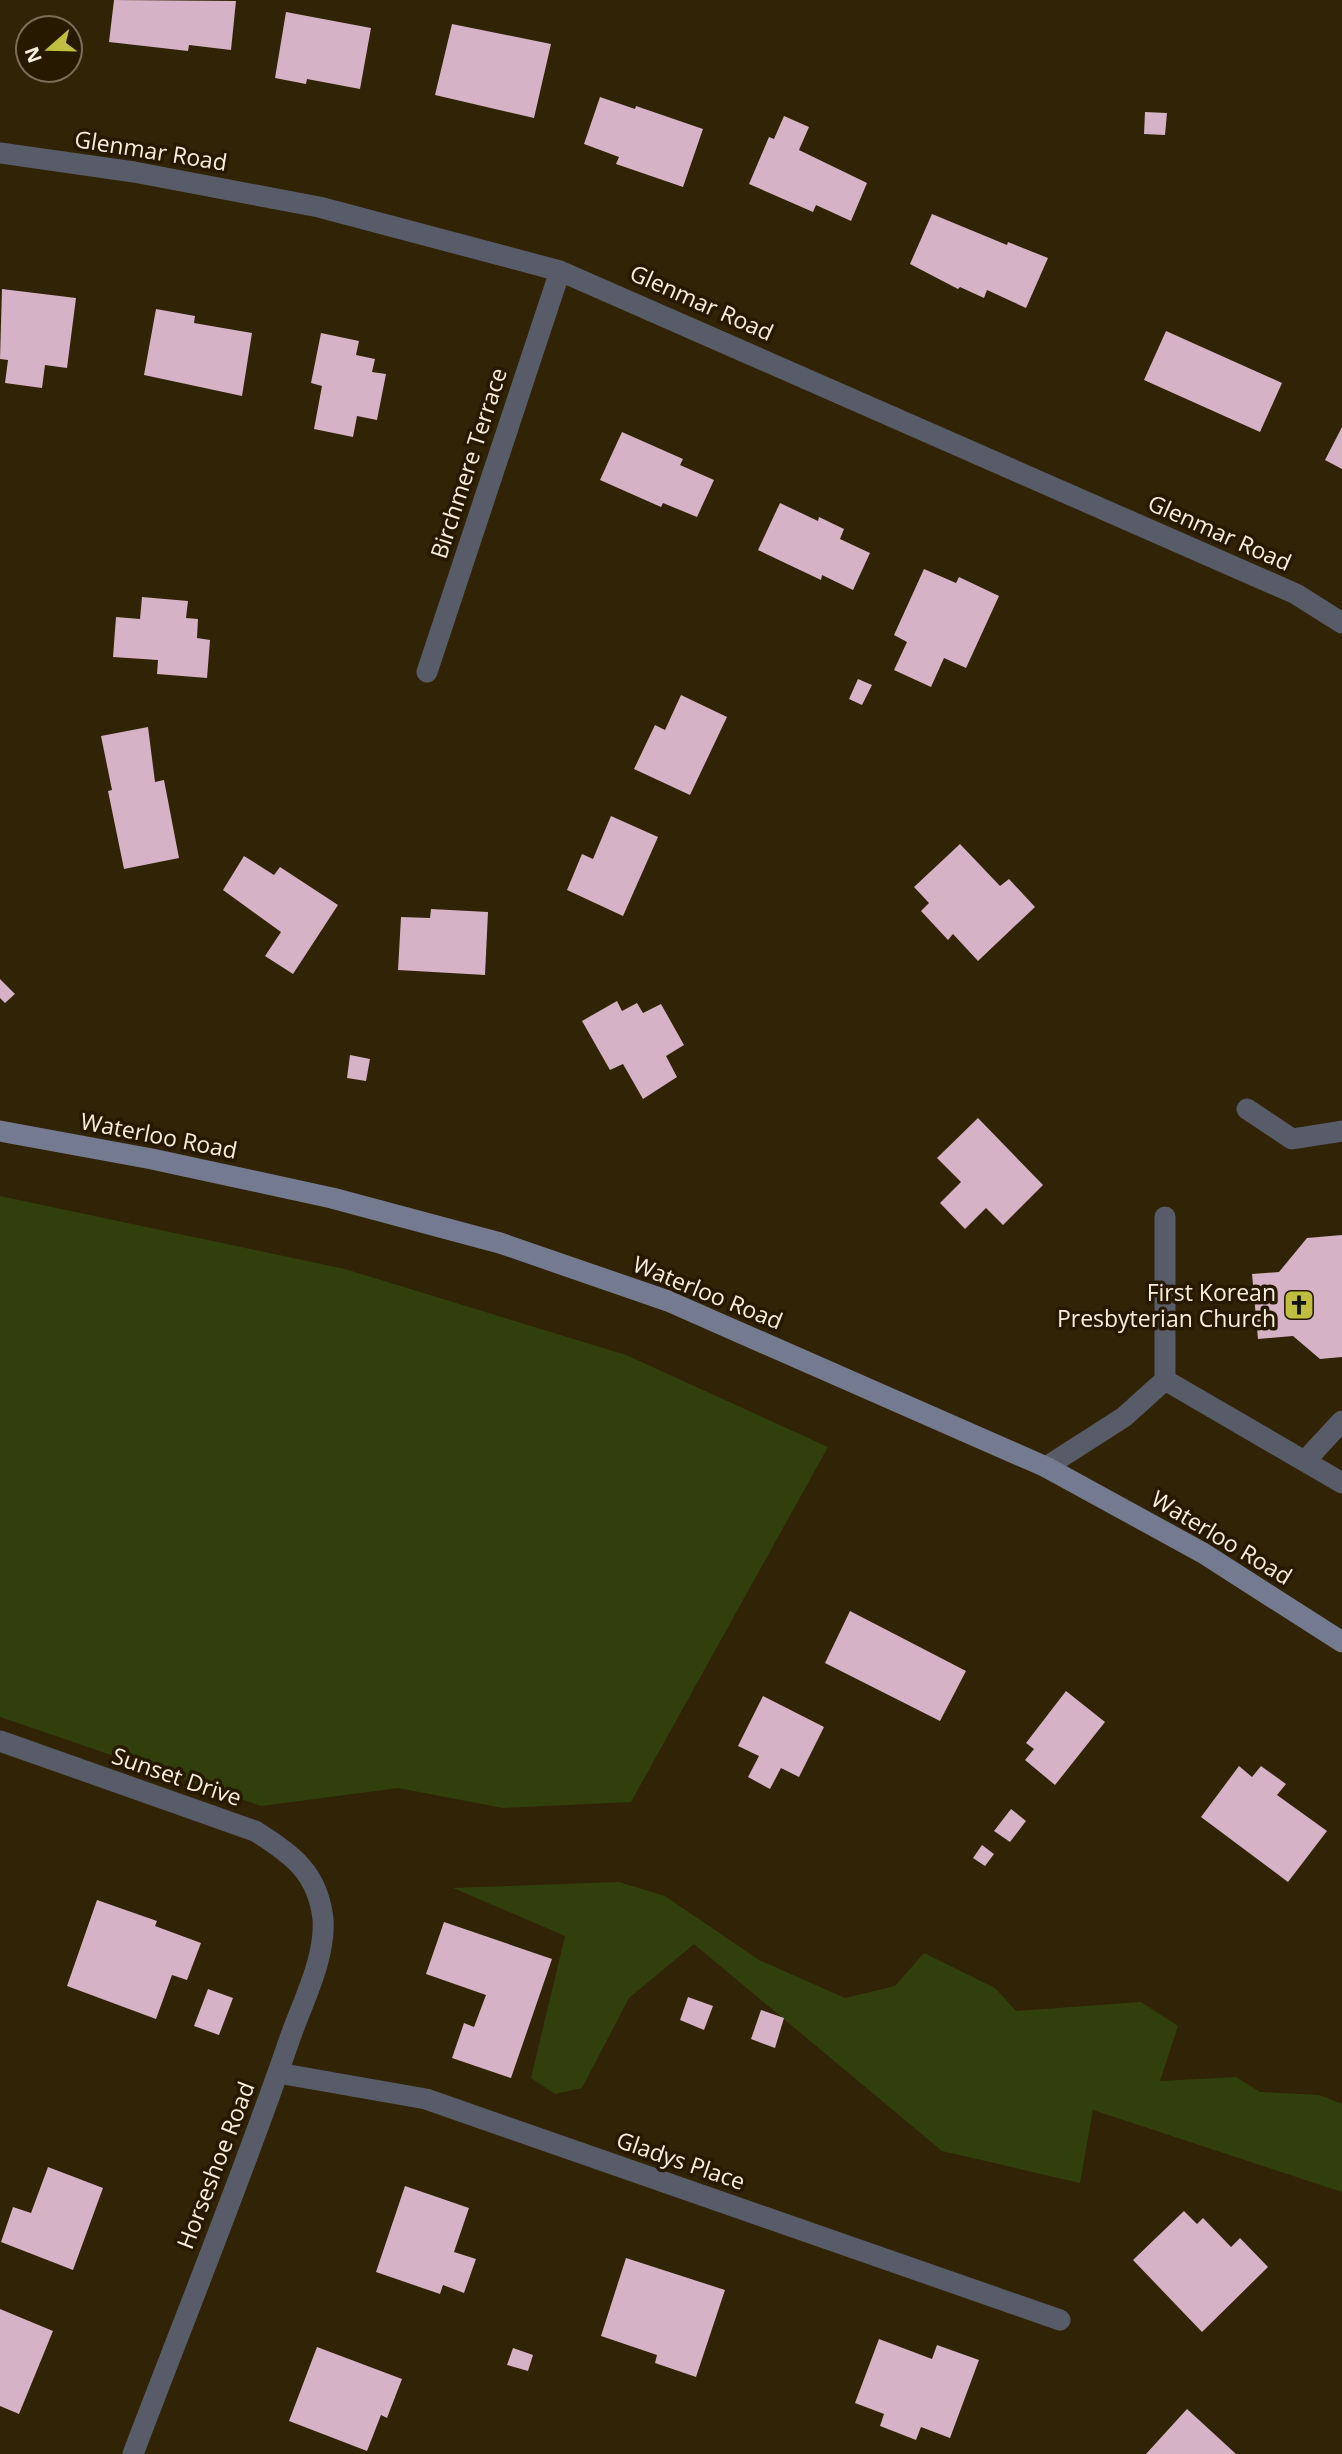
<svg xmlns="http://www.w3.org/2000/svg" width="1342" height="2454" font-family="'Open Sans',sans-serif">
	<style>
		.green { fill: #313f0d }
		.building { fill: #d5b2c5 }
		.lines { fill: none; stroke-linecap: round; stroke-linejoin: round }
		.lane { stroke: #585c69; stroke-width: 21 }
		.street { stroke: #585c69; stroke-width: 21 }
		.secondary { stroke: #747a8f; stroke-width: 21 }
		.labels { text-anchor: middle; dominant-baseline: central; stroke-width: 7; stroke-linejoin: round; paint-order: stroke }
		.street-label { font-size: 23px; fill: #f8eede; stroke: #271900 }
		.poi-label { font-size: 23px; fill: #f8eede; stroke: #271900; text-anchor: end }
	</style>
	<rect width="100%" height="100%" fill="#312306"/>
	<path class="green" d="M0,1196l345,73 281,86 202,92 -197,355 -128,6 -105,-20 -137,18 -261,-89z
		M619,1882l46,14 94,64 86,38 50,-12 29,-33 71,35 21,23 125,-9 37,24 -18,55 76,-4 24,15 59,3 23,9v88l-249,-82 -13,73 -138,-32 -248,-207 -65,54 -47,90 -27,6 -24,-16 34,-142 -112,-48z"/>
	<path class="building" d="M114,0l122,1 -5,49 -42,-5 -1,6 -79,-9z
		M286,12l85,16 -11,61 -53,-10 -1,5 -31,-6z
		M452,24l99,20 -17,74 -99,-23z
		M600,97l35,12 1,-3 67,23 -20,58 -67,-23 3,-7 -35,-13z
		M1145,112l22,1 -2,22 -21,-1z
		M784,116l25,11 -10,23 68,33 -16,38 -35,-16 -3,7 -64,-28 20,-47 5,2z
		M932,214l75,31 1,-3 40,16 -22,50 -39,-18 -3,8 -24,-11 -2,2 -48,-25z
		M2,289l74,9 -9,70 -22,-3 -3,23 -37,-5 3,-23 -8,-1z
		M156,309l39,7 -1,7 58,10 -10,63 -98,-21z
		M1166,331l116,52 -22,49 -116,-52z
		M321,333l38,8 -3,14 19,4 -3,13 14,2 -9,46 -20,-4 -4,21 -39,-8 8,-43 -11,-3z
		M1342,427v42l-17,-9z
		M622,432l61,27 -3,6 34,15 -17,37 -34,-14 -2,4 -61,-27z
		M780,503l38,18 1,-4 25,12 -4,10 30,14 -17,37 -31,-15 -1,5 -63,-30z
		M924,569l32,14 3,-6 40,19 -33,72 -22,-10 -13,29 -37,-17 13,-28 -13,-7z
		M142,597l46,4 -2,17 12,1 -1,19 13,2 -3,38 -50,-4 1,-14 -45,-3 3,-40 24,2z
		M858,679l14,6 -10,20 -13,-6z
		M681,695l46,22 -37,78 -56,-26 21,-44 10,5z
		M148,727l7,55 9,-2 15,78 -55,11 -16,-78 4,-1 -11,-54z
		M611,816l47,21 -35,79 -56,-26 15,-36 11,5z
		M960,844l40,42 9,-7 26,28 -57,54 -25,-27 -5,6 -27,-29 8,-8 -15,-16z
		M244,856l30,19 6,-8 58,38 -45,69 -28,-18 16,-24 -58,-42z
		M431,909l57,3 -3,63 -87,-5 3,-53 29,1z
		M0,979l15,15 -10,9 -5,-5z
		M617,1001l5,10 15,-8 6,10 18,-9 23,41 -18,11 11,21 -34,22 -20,-35 -13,6 -28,-49z
		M350,1055l20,4 -4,22 -19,-3z
		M978,1118l65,67 -40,40 -17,-17 -21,21 -25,-26 21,-21 -24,-24z
		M1342,1235v122l-22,2 -27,-23 -35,3 -6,-65 27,-2 28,-34z
		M850,1611l116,60 -26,50 -115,-58z
		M1066,1691l39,31 -50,63 -30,-25 9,-11 -8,-6z
		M763,1696l61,31 -25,50 -18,-9 -11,21 -22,-12 11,-21 -21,-10z
		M1239,1766l13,11 9,-11 25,18 -9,11 50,36 -39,51 -87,-65z
		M1011,1809l15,12 -16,21 -16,-11z
		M982,1845l12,9 -9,12 -12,-8z
		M97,1900l60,21 -2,5 46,17 -14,37 -15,-5 -16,44 -89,-33z
		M444,1922l108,37 -41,119 -59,-20 12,-35 10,4 12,-32 -60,-21z
		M208,1989l25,9 -14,37 -25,-9z
		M688,1997l25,9 -9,24 -24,-10z
		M761,2010l23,8 -9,30 -24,-9z
		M48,2167l55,21 -30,82 -72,-28 12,-35 18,6z
		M405,2186l64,22 -15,44 22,7 -12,34 -21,-8 -3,9 -64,-22z
		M1184,2211l13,13 6,-6 28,29 9,-9 28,29 -66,65 -69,-72z
		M626,2258l99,32 -29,87 -41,-14 2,-8 -56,-19z
		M0,2309l53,22 -34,83 -19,-8z
		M879,2339l53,20 5,-14 42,15 -29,78 -29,-11 -5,13 -36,-14 4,-12 -29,-11z
		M317,2347l85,32 -15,39 -6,-3 -14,36 -78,-30z
		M513,2348l20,7 -5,16 -21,-6z
		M1187,2409l49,45h-90z"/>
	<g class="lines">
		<path class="lane" d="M1247,1109l45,30 50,-8
			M1165,1380l177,103
			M1305,1461l37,-40
			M1046,1467l78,-50 41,-37v-163"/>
		<path class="street" d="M0,153l134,19 185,35 241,64 736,323 46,29
			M427,672l133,-401
			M0,1741l255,90c37,23 63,42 68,88 3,40 -22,86 -34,122 -48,139 -104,276 -156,413
			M278,2073l148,26 634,221"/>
		<path class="secondary" d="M0,1131l152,28 180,39 168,45 168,58 378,166 157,86 139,89"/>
	</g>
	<defs>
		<g id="church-square" transform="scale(1.575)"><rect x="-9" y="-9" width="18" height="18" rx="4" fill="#c0be41" stroke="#271900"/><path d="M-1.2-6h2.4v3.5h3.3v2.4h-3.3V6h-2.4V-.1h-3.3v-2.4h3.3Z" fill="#111"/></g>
	</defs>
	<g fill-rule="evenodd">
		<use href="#church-square" x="1299" y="1305"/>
	</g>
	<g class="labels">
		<g class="street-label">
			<text transform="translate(151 150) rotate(9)">Glenmar Road</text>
			<text transform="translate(702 302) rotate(24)">Glenmar Road</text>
			<text transform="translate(468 463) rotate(-72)">Birchmere Terrace</text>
			<text transform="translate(1220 532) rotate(24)">Glenmar Road</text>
			<text transform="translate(159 1135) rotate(11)">Waterloo Road</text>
			<text transform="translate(708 1292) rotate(22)">Waterloo Road</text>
			<text transform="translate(1222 1537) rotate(31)">Waterloo Road</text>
			<text transform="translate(177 1776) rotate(19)">Sunset Drive</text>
			<text transform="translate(681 2160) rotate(19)">Gladys Place</text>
			<text transform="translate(215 2165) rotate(-69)">Horseshoe Road</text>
		</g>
		<g class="poi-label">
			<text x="1276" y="1292">First Korean<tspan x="1276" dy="26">Presbyterian Church</tspan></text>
		</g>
	</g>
	<g transform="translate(49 49) rotate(250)"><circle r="33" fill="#271900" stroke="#7b6e59" stroke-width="2"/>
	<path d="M0-5L12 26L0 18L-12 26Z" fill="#c0be41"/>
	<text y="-10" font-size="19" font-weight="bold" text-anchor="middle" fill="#f8eede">N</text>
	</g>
</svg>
